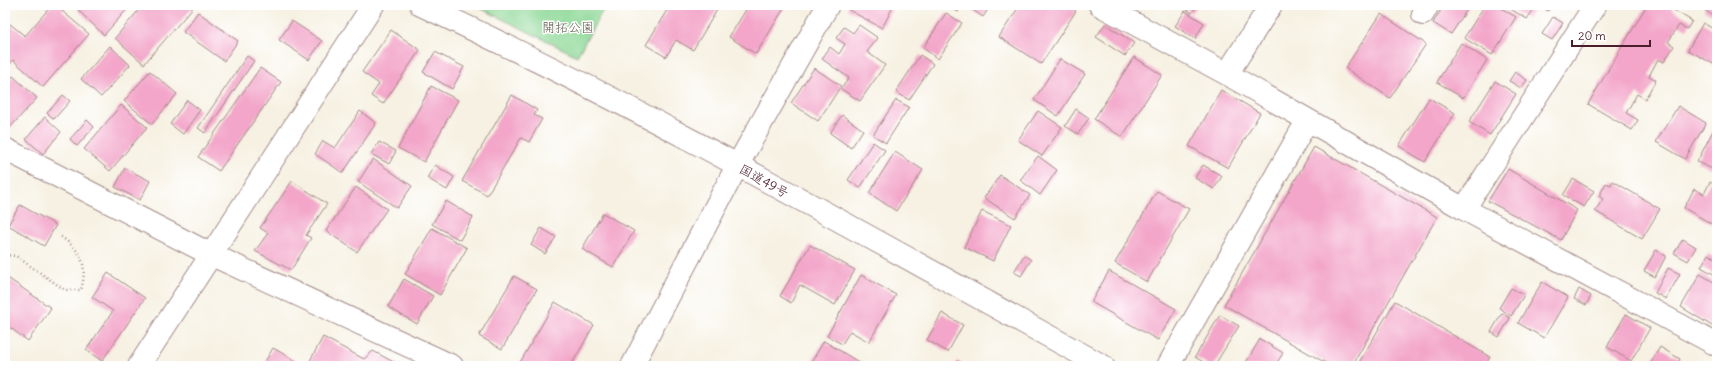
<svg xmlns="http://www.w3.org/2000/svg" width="1722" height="371" font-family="Delius,'Klee One',sans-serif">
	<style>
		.green { fill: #8bd794; stroke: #6a7b60 }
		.building { fill: #f3a6c9 }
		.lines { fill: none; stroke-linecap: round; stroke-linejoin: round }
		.minor-casing { stroke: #a08886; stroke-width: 24 }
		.highway-casing { stroke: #a08886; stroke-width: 24 }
		.path { stroke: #a08886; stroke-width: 2.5; stroke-dasharray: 1 3; stroke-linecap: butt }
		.minor { stroke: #fff; stroke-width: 22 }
		.highway { stroke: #fff; stroke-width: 22 }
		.labels { text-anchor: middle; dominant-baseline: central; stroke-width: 3; stroke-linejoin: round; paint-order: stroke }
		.park-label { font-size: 13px; fill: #5e564a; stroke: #fff }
		.street-label { font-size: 13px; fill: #4a1f2b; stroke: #fff }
	</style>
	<rect width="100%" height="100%" fill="#fff"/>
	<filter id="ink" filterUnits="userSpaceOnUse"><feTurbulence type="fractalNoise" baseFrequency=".025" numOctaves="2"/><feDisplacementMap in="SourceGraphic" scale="8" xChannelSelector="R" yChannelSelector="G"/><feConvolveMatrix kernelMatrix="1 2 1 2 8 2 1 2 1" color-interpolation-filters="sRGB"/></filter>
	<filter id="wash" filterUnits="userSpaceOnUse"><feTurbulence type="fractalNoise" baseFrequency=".012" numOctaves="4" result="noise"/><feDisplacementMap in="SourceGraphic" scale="16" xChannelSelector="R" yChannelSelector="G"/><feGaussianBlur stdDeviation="0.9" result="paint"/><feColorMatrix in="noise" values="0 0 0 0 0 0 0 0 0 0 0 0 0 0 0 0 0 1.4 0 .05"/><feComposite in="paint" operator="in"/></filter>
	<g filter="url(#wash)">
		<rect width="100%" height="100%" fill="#f6f1e2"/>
		<path class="green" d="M474,5h132l-29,51z"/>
		<g id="blocks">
			<path class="building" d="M52,5h14l-4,6 27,23 -46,53 -30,-27 -8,9v-49l20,16z
				M82,5h49l-27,30 -26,-25z
				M143,5h52l-51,59 -29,-26z
				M670,5h50l-27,45 -17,-10 -10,17 -20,-12z
				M749,5h37l-30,49 -27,-17z
				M849,5h45l-12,23 -35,-19z
				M947,5h15l-4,7z
				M965,5h26l-8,12z
				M1020,5h47l9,6 -35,53 -42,-27z
				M1180,5h18l-6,8z
				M1444,5h26l-19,29 -18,-11z
				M1485,5h11l20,12 -24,38 -28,-17z
				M1504,5h24l6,4 -7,10z
				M1538,5h13l-3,6z
				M1647,5h18l27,16 -5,8 -8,-4 -11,17 6,4 -10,16 -6,-3 -9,17 7,4 -11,19 -8,-5 -11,19 12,7 -6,10 -44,-26z
				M1706,5h11v13l-13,-8z
				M1185,11l19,12 -9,16 -20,-13z
				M198,12l40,29 -14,20 -41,-29z
				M946,13l16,10 -24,36 -15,-11z
				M1381,14l45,30 -36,54 -45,-30z
				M1553,17l10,6 -11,17 -10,-6z
				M292,21l30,20 -13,19 -30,-20z
				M1703,23l14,8v35l-29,-16z
				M1105,24l29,19 -9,13 -29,-19z
				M859,25l19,13 -11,14 18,13 -25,36 -19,-12 8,-11 -27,-19 8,-12 9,7 6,-10 -9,-6 8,-11 9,6z
				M391,30l29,20 -37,54 -12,-8 8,-12 -17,-12z
				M1461,43l26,17 -24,38 -26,-16z
				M110,46l20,19 -29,32 -20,-18z
				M435,52l29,15 -12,22 -29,-17z
				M920,55l13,9 -24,36 -13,-8z
				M247,56l7,5 -49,72 -7,-5z
				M1134,57l28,18 -40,62 -28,-18z
				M1060,59l25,15 -27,42 -24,-16z
				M260,68l21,14 -62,89 -21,-14z
				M814,68l27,18 -23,35 -27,-18z
				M150,71l27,23 -25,30 -28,-23z
				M1515,72l12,8 -6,8 -12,-7z
				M13,76l24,22 -30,33 -2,-2v-44z
				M1495,81l21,13 -26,41 -21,-13z
				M431,86l27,14 -34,62 -26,-14z
				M1221,90l39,23 -32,55 -39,-22z
				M63,95l7,6 -16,18 -7,-6z
				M512,95l25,15 -3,5 8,4 -13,23 -8,-4 -34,57 -25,-14z
				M1429,98l26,15 -30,49 -26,-16z
				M187,100l13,10 -17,24 -13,-10z
				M896,100l13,7 -23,36 -13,-8z
				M121,105l26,22 -37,44 -26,-22z
				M1678,106l28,17 -21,36 -29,-17z
				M1076,109l13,9 -11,16 -13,-8z
				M360,111l16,12 -33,50 -28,-19 8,-13 12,7z
				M1038,111l24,16 -20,29 -24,-16z
				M842,115l21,15 -12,18 -21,-15z
				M45,117l16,15 -18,22 -17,-15z
				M87,120l7,7 -17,19 -7,-7z
				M1717,123v48l-20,-9z
				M379,142l17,9 -7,13 -18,-10z
				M873,142l12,8 -25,38 -12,-8z
				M1314,147l123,70 -85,149h-21l-107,-61z
				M895,152l28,18 -27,41 -27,-18z
				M1038,156l19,14 -17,25 -20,-15z
				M373,159l39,27 -15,22 -39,-26z
				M435,165l19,12 -7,13 -20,-12z
				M1203,165l19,11 -8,13 -19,-11z
				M125,168l25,13 -10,19 -25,-13z
				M1508,169l69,41 -16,30 -73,-39z
				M1000,175l30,20 -15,23 -31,-20z
				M1573,179l21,12 -10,16 -21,-12z
				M292,181l35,23 -21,31 5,3 -20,32 -36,-19 13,-18 -8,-5z
				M1613,181l47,28 -18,30 -47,-28 8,-12 -4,-3 7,-13 5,2z
				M1710,182l7,4v41l-33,-19 10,-19 10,5z
				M356,187l31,22 -30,43 -31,-21z
				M1157,191l32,18 -42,73 -32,-19z
				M446,201l27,16 -13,23 -28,-16z
				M20,205l36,20 -12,21 -36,-21z
				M982,211l29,14 -18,36 -29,-14z
				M603,213l31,18 -21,36 -31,-18z
				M432,228l35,20 -27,47 -35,-21z
				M541,228l15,9 -11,17 -14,-9z
				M1683,239l13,8 -8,14 -14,-8z
				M810,245l45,25 -20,35 -35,-20 -9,18 -11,-7z
				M1656,250l10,6 -11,21 -11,-6z
				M1708,254l9,5v17l-16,-9z
				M1024,255l7,5 -10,16 -7,-4z
				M1668,268l12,6 -14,25 -11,-6z
				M1109,271l67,38 -18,31 -67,-38z
				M108,273l37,25 -43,63 -16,-11 27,-39 -21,-14z
				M1700,274l17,10v45l-36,-22z
				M861,275l35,20 -27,47 -19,-11 -8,13 -15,-8z
				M5,276l46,32 -23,33 -23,-17z
				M514,276l23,13 -35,60 -23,-13z
				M404,279l29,17 -16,28 -29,-17z
				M1542,282l26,15 -24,41 -26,-15z
				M1511,288l13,7 -13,21 -12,-8z
				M1579,289l12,7 -5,9 -12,-6z
				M1395,301l95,56 -5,9h-128z
				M555,302l39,23 -23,41h-53z
				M942,313l21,12 -15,27 -21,-12z
				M1502,313l8,5 -11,19 -8,-5z
				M1626,314l24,14 -19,33 -24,-14z
				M1220,315l19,11 -25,40h-4l-15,-9z
				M323,337l41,22 9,-8 28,15h-94z
				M1260,339l23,14 -8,13h-31z
				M824,341l41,25h-56z
				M1660,347l20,12 -4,7h-27z
				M273,348l32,18 -42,-1z
				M957,361l10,5h-12z"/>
		</g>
	</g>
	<g filter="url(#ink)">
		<use href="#blocks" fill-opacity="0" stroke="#a08886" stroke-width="1"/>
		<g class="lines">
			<g class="minor-casing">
				<path id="minor" d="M1100,5l127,69 237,135 253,136
					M1423,14l5,-9
					M1227,74l44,-69
					M5,149l205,105 242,112
					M1464,209l131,-204
					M139,366l234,-361
					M632,366l105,-200 91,-161
					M1168,366l139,-245"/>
			</g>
			<g class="highway-casing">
				<path id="highway" d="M421,5c233,108 457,238 682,361"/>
			</g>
			<path class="path" d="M5,255l11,1 49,34h16c7,-26 1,-39 -21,-54
				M73,366l5,-6"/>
			<use href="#minor" class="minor"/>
			<use href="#highway" class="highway"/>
		</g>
	</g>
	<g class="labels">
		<g class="park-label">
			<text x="568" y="27">開拓公園</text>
		</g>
		<g class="street-label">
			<text transform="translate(764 181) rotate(29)">国道49号</text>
		</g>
	</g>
	<rect width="1722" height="371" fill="none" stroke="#fff" stroke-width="20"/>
	<path d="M1572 40v6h78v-6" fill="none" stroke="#4a1f2b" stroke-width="2"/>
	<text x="1578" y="40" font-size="12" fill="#4a1f2b" stroke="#ffffff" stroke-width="3" paint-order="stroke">20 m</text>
</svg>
